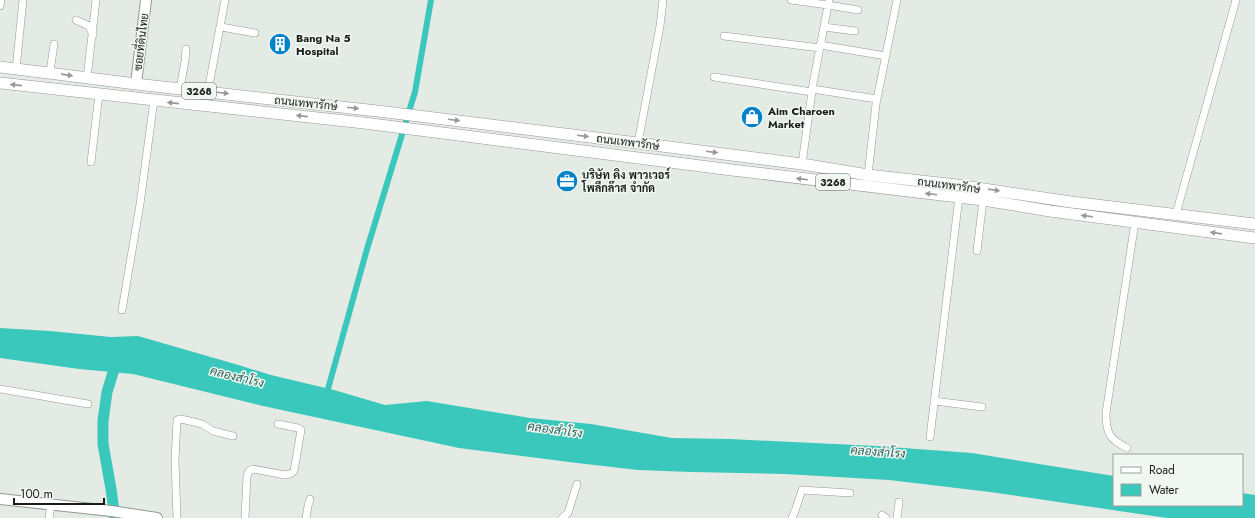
<svg xmlns="http://www.w3.org/2000/svg" width="1255" height="518" font-family="Jost,Sarabun,sans-serif">
	<style>
		.water { fill: #3bc8bc }
		.lines { fill: none; stroke-linecap: round; stroke-linejoin: round }
		.canal { stroke: #3bc8bc; stroke-width: 6 }
		.river { stroke: #3bc8bc; stroke-width: 11 }
		.street-casing { stroke: #939a94; stroke-width: 8 }
		.secondary-casing { stroke: #939a94; stroke-width: 12 }
		.primary-casing { stroke: #939a94; stroke-width: 12 }
		.street { stroke: #fff; stroke-width: 7 }
		.secondary { stroke: #fff; stroke-width: 10 }
		.primary { stroke: #fff; stroke-width: 11 }
		.oneway { fill: #989998 }
		.labels { text-anchor: middle; dominant-baseline: central; stroke-width: 3; stroke-linejoin: round; paint-order: stroke }
		.shield { fill: #f1f8f1; stroke: #5a5e5a; stroke-width: 1 }
		.shield-label { font-size: 10px; font-weight: bold; fill: #191c1a }
		.poi-label { font-size: 11px; font-weight: bold; fill: #191c1a; stroke: #f1f8f1; text-anchor: start }
		.street-label { font-size: 11px; fill: #191c1a; stroke: #f1f8f1 }
		.water-label { font-size: 12px; font-style: italic; fill: #2b625d; stroke: #f1f8f1 }
	</style>
	<rect width="100%" height="100%" fill="#e4ebe4"/>
	<path class="water" d="M0,328l50,3 61,6 27,-1 97,28 36,11 63,15 51,15 42,-4 103,17 61,6 81,14 58,1 146,7 96,7 142,23v29h128v-12l13,2v23h-88l-177,-26 -101,-12 -104,-6 -94,-2 -53,-2 -61,-7 -118,-15 -196,-42 -130,-32 -54,-5 -79,-11z"/>
	<g class="lines">
		<path class="canal" d="M326,396l41,-147 48,-157 16,-92"/>
		<path class="river" d="M115,518l-4,-29 -8,-45v-23l4,-29 10,-32"/>
		<g class="street-casing">
			<path id="street" d="M791,0l37,5 30,5
				M0,6l1,-6
				M76,20l13,6 4,9
				M221,27l34,6
				M824,27l31,4
				M724,36l96,12
				M820,45l66,11
				M16,69l7,-69
				M50,72l4,-28
				M714,77l98,15
				M87,78l9,-78
				M180,89l5,-28 1,-12
				M812,89l65,10
				M208,91l17,-91
				M638,143l22,-117 3,-26
				M91,162l8,-68
				M802,164l11,-80 16,-84
				M868,175l8,-71 21,-104
				M1176,214l60,-214
				M977,251l6,-51
				M122,310l18,-106 14,-104
				M0,389l88,15
				M934,401l48,6
				M930,437l29,-240
				M1127,448c-18,-9 -21,-15 -21,-35l29,-191
				M882,515l4,3
				M49,518l2,-13
				M177,518l-2,-58 2,-40 4,-1 21,5 11,7 20,5
				M245,518l2,-42 2,-5 4,-2 32,6 5,-1 4,-3 7,-41 -3,-2 -20,-4
				M306,518l2,-12 2,-7
				M562,518l6,-5 9,-29
				M792,518l3,-7 7,-21 48,3
				M897,518l2,-16"/>
		</g>
		<g class="secondary-casing">
			<path id="secondary" d="M136,84l10,-84
				M0,499l111,12 46,7"/>
		</g>
		<g class="primary-casing">
			<path id="primary" d="M0,67l136,17 250,28 244,30 172,22 66,11 89,10 114,17 184,22
				M0,83l364,40 368,47 251,30 67,11 205,27"/>
		</g>
		<use href="#street" class="street"/>
		<use href="#secondary" class="secondary"/>
		<use href="#primary" class="primary"/>
	</g>
	<defs><path id="oneway-solid" d="M-6-.8H1V-3.2L6.5 0L1 3.2V.8H-6Z"/></defs>
	<g class="oneway">
		<use href="#oneway-solid" transform="translate(67 75) rotate(8)"/>
		<use href="#oneway-solid" transform="translate(16 85) rotate(-174)"/>
		<use href="#oneway-solid" transform="translate(223 93) rotate(7)"/>
		<use href="#oneway-solid" transform="translate(173 103) rotate(-174)"/>
		<use href="#oneway-solid" transform="translate(353 108) rotate(7)"/>
		<use href="#oneway-solid" transform="translate(302 116) rotate(-174)"/>
		<use href="#oneway-solid" transform="translate(454 120) rotate(7)"/>
		<use href="#oneway-solid" transform="translate(583 136) rotate(7)"/>
		<use href="#oneway-solid" transform="translate(712 152) rotate(7)"/>
		<use href="#oneway-solid" transform="translate(802 179) rotate(-173)"/>
		<use href="#oneway-solid" transform="translate(994 190) rotate(8)"/>
		<use href="#oneway-solid" transform="translate(931 194) rotate(-173)"/>
		<use href="#oneway-solid" transform="translate(1087 216) rotate(-173)"/>
		<use href="#oneway-solid" transform="translate(1216 233) rotate(-172)"/>
	</g>
	<defs>
		<g id="building-disc" transform="scale(1.15)"><circle r="9.5" fill="#0382ca" stroke="#f1f8f1"/><path d="M-4-6H4V6H1V3H-1V6H-4ZM-2.5-4.3h1.7v1.8h-1.7ZM.8-4.3h1.7v1.8H.8ZM-2.5-1h1.7V.8h-1.7ZM.8-1h1.7V.8H.8Z" fill="#fff"/></g>
		<g id="shop-disc" transform="scale(1.15)"><circle r="9.5" fill="#0382ca" stroke="#f1f8f1"/><path d="M-5-2.5h2.3a2.7 3.5 0 0 1 5.4 0H5L5.5 6h-11ZM-1.5-2.5h3a1.5 2.3 0 0 0-3 0Z" fill="#fff"/></g>
		<g id="office-disc" transform="scale(1.15)"><circle r="9.5" fill="#0382ca" stroke="#f1f8f1"/><path d="M-6-3h4V-5.5h4V-3h4V5H-6ZM-1-4.5V-3h2v-1.5ZM-6 0V1H6V0Z" fill="#fff"/></g>
	</defs>
	<g fill-rule="evenodd">
		<use href="#building-disc" x="280" y="44"/>
		<use href="#shop-disc" x="752" y="117"/>
		<use href="#office-disc" x="567" y="181"/>
	</g>
	<g class="labels">
		<g class="shield">
			<rect x="182" y="83" width="34" height="16" rx="3"/>
			<rect x="816" y="174" width="34" height="16" rx="3"/>
		</g>
		<g class="shield-label">
			<text x="199" y="91">3268</text>
			<text x="833" y="182">3268</text>
		</g>
		<g class="poi-label">
			<text x="296" y="38">Bang Na 5<tspan x="296" dy="13">Hospital</tspan></text>
			<text x="768" y="111">Aim Charoen<tspan x="768" dy="13">Market</tspan></text>
			<text x="582" y="175">บริษัท คิง พาวเวอร์<tspan x="582" dy="13">โพลีกล๊าส จำกัด</tspan></text>
		</g>
		<g class="street-label">
			<text transform="translate(141 42) rotate(-83)">ซอยที่ดินไทย</text>
			<text transform="translate(306 103) rotate(6)">ถนนเทพารักษ์</text>
			<text transform="translate(628 142) rotate(7)">ถนนเทพารักษ์</text>
			<text transform="translate(949 185) rotate(7)">ถนนเทพารักษ์</text>
		</g>
		<g class="water-label">
			<text transform="translate(237 377) rotate(14)">คลองสำโรง</text>
			<text transform="translate(555 430) rotate(8)">คลองสำโรง</text>
			<text transform="translate(878 452) rotate(4)">คลองสำโรง</text>
		</g>
	</g>
	<rect x="1113" y="454" width="130" height="52" fill="#f1f8f1" stroke="#9ba09b"/>
	<rect x="1121" y="467" width="20" height="6" fill="#ffffff" stroke="#9ba09b"/>
	<text x="1149" y="474" font-size="12" fill="#191c1a">Road</text>
	<rect x="1121" y="484" width="20" height="12" fill="#3bc8bc" stroke="#9ba09b"/>
	<text x="1149" y="494" font-size="12" fill="#191c1a">Water</text>
	<path d="M14 498v6h90v-6" fill="none" stroke="#191c1a" stroke-width="2"/>
	<text x="20" y="498" font-size="12" fill="#191c1a" stroke="#f1f8f1" stroke-width="3" paint-order="stroke">100 m</text>
</svg>
